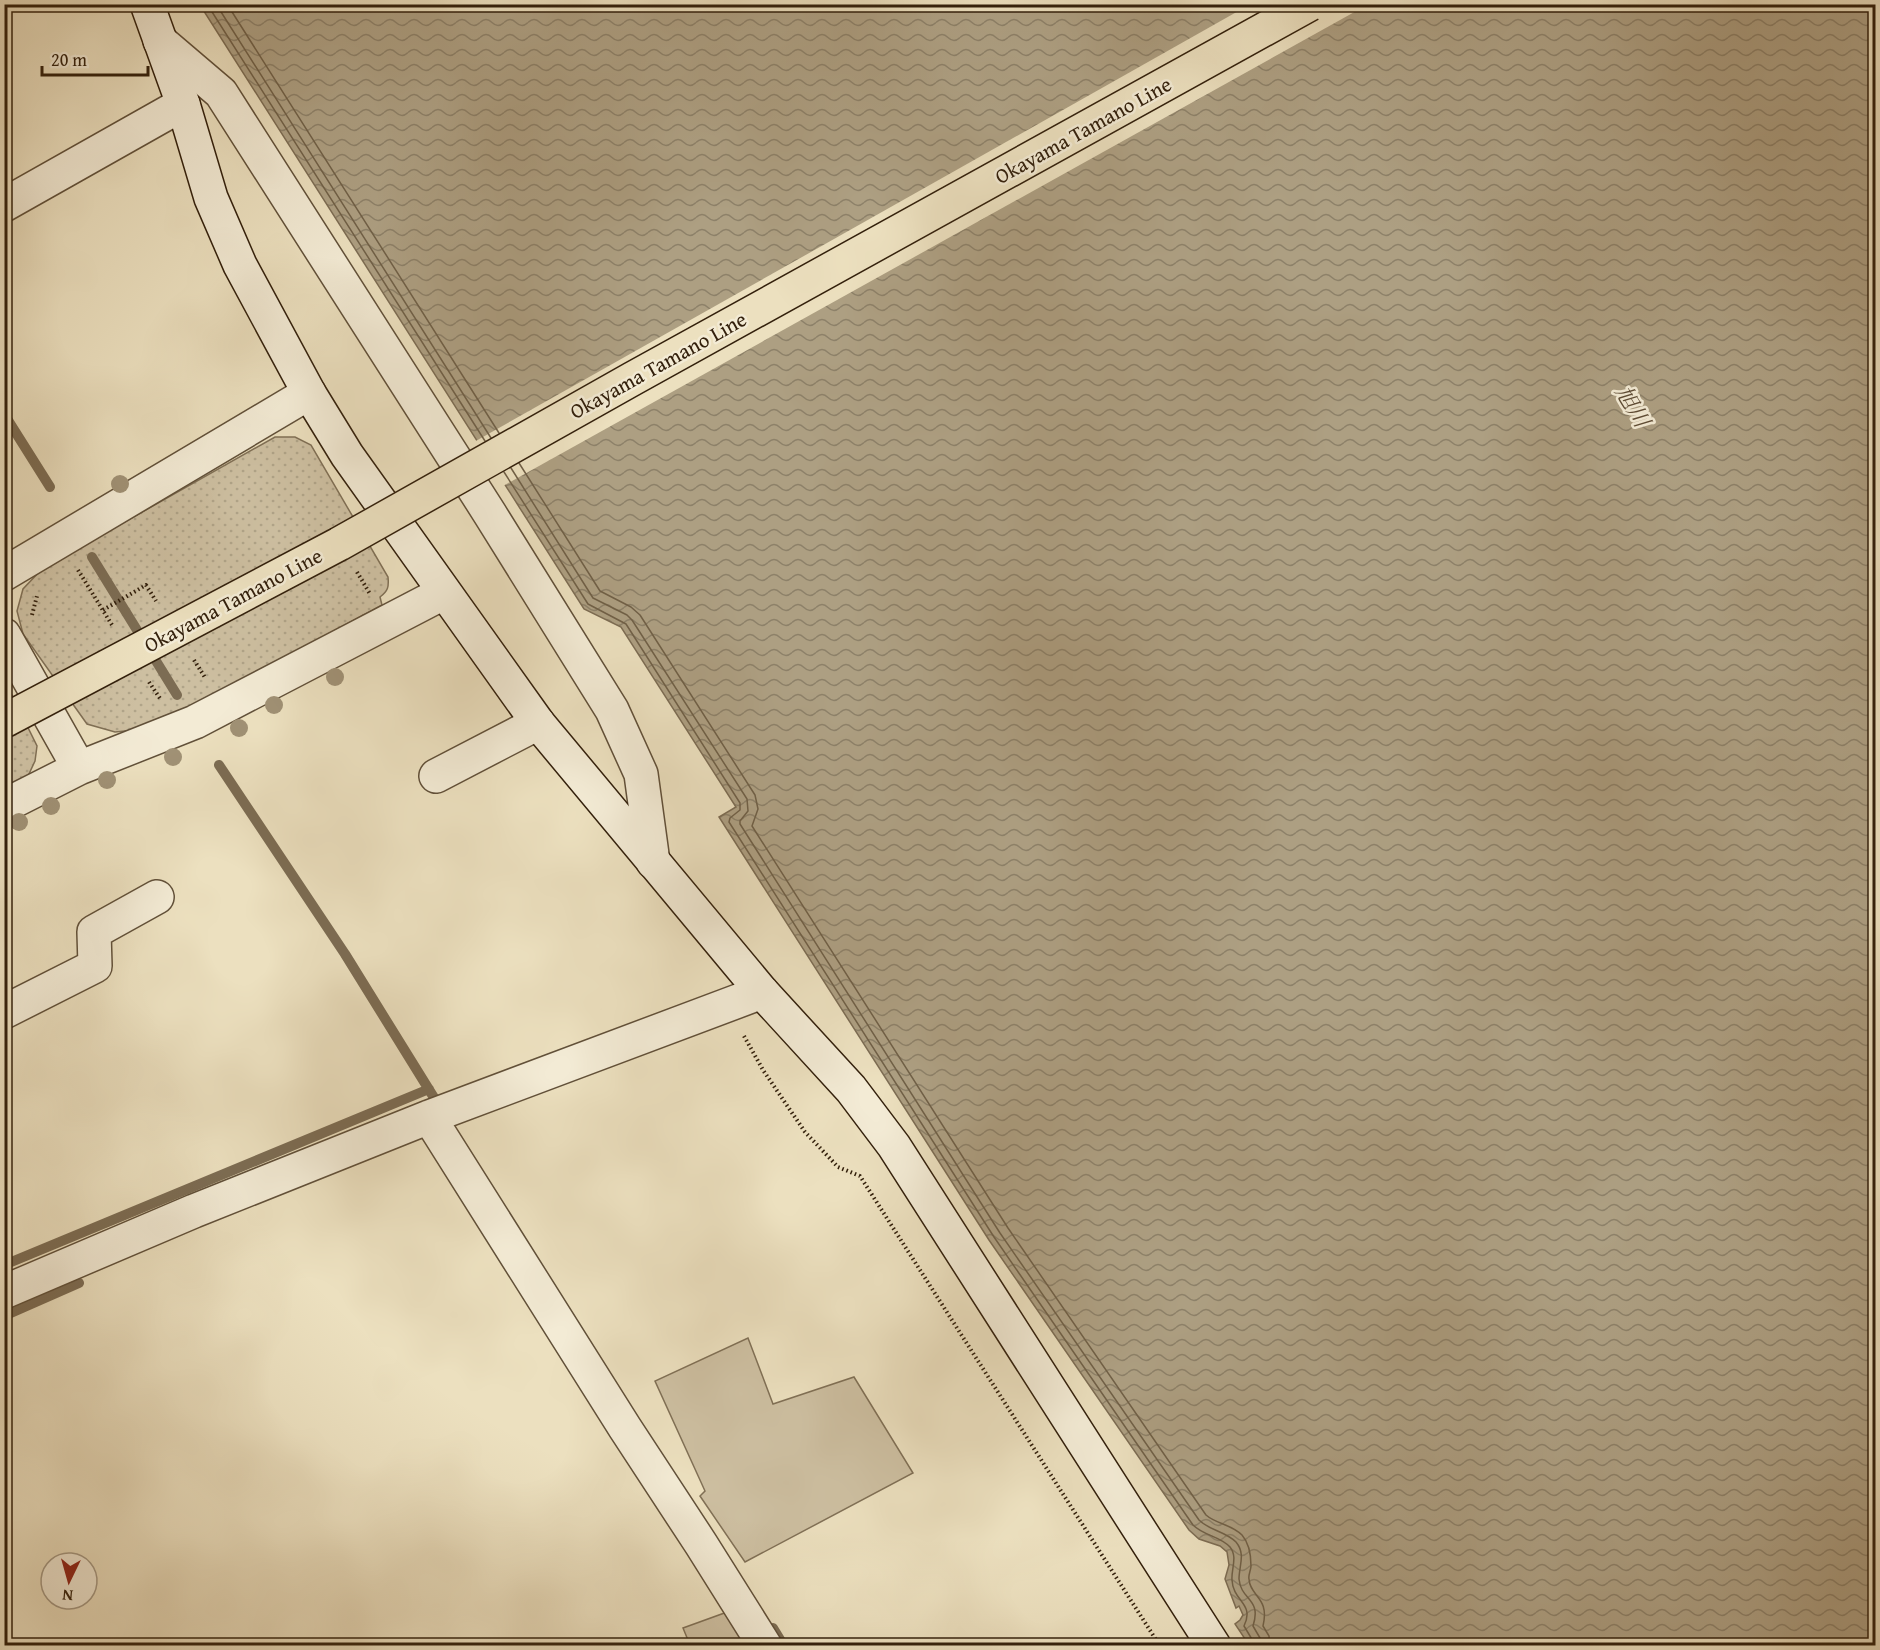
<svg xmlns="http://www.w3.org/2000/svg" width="1880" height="1650" font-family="'Gentium Book Plus','Noto Serif JP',serif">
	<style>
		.grass { fill: #cdbfa1; stroke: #807056; stroke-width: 1.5 }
		.park { fill: url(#park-dots); stroke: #807056; stroke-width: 1.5 }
		.water { fill: url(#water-waves); stroke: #7c6c53; stroke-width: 1.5 }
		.pier { fill: #ece0bf }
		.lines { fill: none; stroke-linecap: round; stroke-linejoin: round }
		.shore { stroke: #706047; stroke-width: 1.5 }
		.stream { stroke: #7c6c53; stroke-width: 10 }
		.street-casing { stroke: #615039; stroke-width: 36 }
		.secondary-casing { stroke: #33200c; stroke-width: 36 }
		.path { stroke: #33200c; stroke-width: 4; stroke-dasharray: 1.5 3; stroke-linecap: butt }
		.street { stroke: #f3ebd5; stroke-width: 33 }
		.secondary { stroke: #f3ebd5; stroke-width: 33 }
		.primary-bridge-casing { stroke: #33200c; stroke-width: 36; stroke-linecap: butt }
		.primary-bridge { stroke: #ece0bf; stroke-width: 33 }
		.tree { fill: #a09175 }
		.labels { text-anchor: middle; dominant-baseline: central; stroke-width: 5; stroke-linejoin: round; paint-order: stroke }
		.street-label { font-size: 21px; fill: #33200c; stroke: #f3ebd5 }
		.water-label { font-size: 22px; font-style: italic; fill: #5e4c35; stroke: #f3ebd5 }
	</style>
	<defs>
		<pattern id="park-dots" width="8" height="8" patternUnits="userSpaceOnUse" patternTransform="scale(1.5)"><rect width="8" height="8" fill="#cdbfa1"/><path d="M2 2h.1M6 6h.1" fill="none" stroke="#b0a489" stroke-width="1.8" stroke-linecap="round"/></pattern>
		<pattern id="water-waves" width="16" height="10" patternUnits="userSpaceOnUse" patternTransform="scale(1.5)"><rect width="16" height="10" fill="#ad9f82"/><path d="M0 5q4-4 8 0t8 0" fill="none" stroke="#8d8169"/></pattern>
	</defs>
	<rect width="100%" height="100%" fill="#ece0bf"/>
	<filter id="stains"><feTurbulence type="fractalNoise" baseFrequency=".00333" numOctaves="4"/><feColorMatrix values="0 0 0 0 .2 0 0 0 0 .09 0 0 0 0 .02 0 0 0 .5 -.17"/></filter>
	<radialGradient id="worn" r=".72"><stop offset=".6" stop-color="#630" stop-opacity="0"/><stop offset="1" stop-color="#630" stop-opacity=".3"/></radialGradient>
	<path class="grass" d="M748,1338l25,66 81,-27 59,96 -168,89 -45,-66 5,-5 -50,-110z
		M730,1611l23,34h-63l-7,-17z"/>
	<path class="park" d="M275,437h20l16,8 77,132c1,10 0,14 -8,20l2,8 -177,96 -70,29 -20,2 -28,-8 -64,-90 -6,-23 6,-22 20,-21z
		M4,679l33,67 -2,15 -7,15 -24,17z"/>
	<path class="water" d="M200,5h1675v1640h-626l-14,-21 5,-4 3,-5 -4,-9 -3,2 -11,-29 4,-14 -2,-13 -7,-6 -21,-7 -10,-9 -200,-290 -270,-423 17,-10 -115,-180 -37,-18z"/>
	<path class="pier" d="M1249,5h118l-864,481 -29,-44z"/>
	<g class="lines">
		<path class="shore" d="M207,4l278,437
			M216,4l275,434
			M227,4l272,429
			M519,463l81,128 31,16 9,8 115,180 3,14 -6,17 256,402 198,287c10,9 25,9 36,20 7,8 9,20 9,31 0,4 -3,9 -2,13 1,18 21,18 14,47l6,10 1,10
			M511,468l82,130 34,17 5,5 115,179 1,12 -8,10v3l260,409 199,287c11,11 26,11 37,22 10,12 3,24 3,37 2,22 23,19 14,47l7,12 1,8
			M504,472l84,132 38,20 114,179v7l-10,8 -1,4 265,415 199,288c11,11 27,11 37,22 8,10 1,22 2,33 1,22 23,23 12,46l9,15 1,5"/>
		<path class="stream" d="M4,414l46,73
			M92,557l85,138
			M219,765l126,189 96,155
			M4,1265l425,-176
			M4,1316l75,-33
			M773,1628l11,18"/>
		<g class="street-casing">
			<path id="street" d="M160,41l61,52 269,421 122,196 29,64 12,88
				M4,205l179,-101
				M4,574l305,-181
				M4,635l75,133
				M436,776l102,-53
				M4,806l75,-38 116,-46 248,-129
				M4,1012l91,-46 -1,-34 63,-35
				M429,1117l196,311 76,116 64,102
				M4,1292l190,-81 235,-94 333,-125"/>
		</g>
		<g class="secondary-casing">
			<path id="secondary" d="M147,4l36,100 28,94 29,67 69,128 38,62 191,268 224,269 89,97 43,57 320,500"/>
		</g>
		<path class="path" d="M78,570l34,55
			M357,572l13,22
			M103,610l43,-25 10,16
			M32,615l5,-19
			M194,660l12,19
			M149,682l12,18
			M744,1036l19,34 42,62 33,35 22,9 300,470"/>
		<use href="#street" class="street"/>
		<use href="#secondary" class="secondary"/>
		<g class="primary-bridge-casing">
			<path id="primary-bridge" d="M4,721l335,-177 293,-165 678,-375"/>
		</g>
		<use href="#primary-bridge" class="primary-bridge"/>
	</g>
	<g class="tree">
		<circle cx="120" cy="484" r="9"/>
		<circle cx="335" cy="677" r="9"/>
		<circle cx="274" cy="705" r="9"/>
		<circle cx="239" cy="728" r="9"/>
		<circle cx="173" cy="757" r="9"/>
		<circle cx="107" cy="780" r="9"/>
		<circle cx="51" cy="806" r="9"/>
		<circle cx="19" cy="822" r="9"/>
	</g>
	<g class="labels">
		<g class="street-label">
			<text transform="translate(1083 130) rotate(-29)">Okayama Tamano Line</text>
			<text transform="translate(658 365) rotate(-29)">Okayama Tamano Line</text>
			<text transform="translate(233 600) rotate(-28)">Okayama Tamano Line</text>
		</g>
		<g class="water-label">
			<text transform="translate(1633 406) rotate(59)">旭川</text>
		</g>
	</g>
	<rect width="1880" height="1650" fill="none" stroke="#ece0bf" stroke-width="24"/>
	<rect x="6" y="6" width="1868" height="1638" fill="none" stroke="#33200c" stroke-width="3"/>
	<rect x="12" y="12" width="1856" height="1626" fill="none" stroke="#33200c" stroke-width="1.5"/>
	<g transform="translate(69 1581) rotate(185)"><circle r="28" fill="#f3ebd5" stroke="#a69a85" stroke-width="1.5"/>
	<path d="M0-4.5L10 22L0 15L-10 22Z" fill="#8f2418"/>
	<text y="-9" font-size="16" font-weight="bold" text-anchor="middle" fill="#33200c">N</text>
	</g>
	<path d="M42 66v9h106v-9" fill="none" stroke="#33200c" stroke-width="3"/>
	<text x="51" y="66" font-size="18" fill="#33200c" stroke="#f3ebd5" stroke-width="4.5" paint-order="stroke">20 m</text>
	<rect width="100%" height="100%" filter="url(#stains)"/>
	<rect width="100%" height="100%" fill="url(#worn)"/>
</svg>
